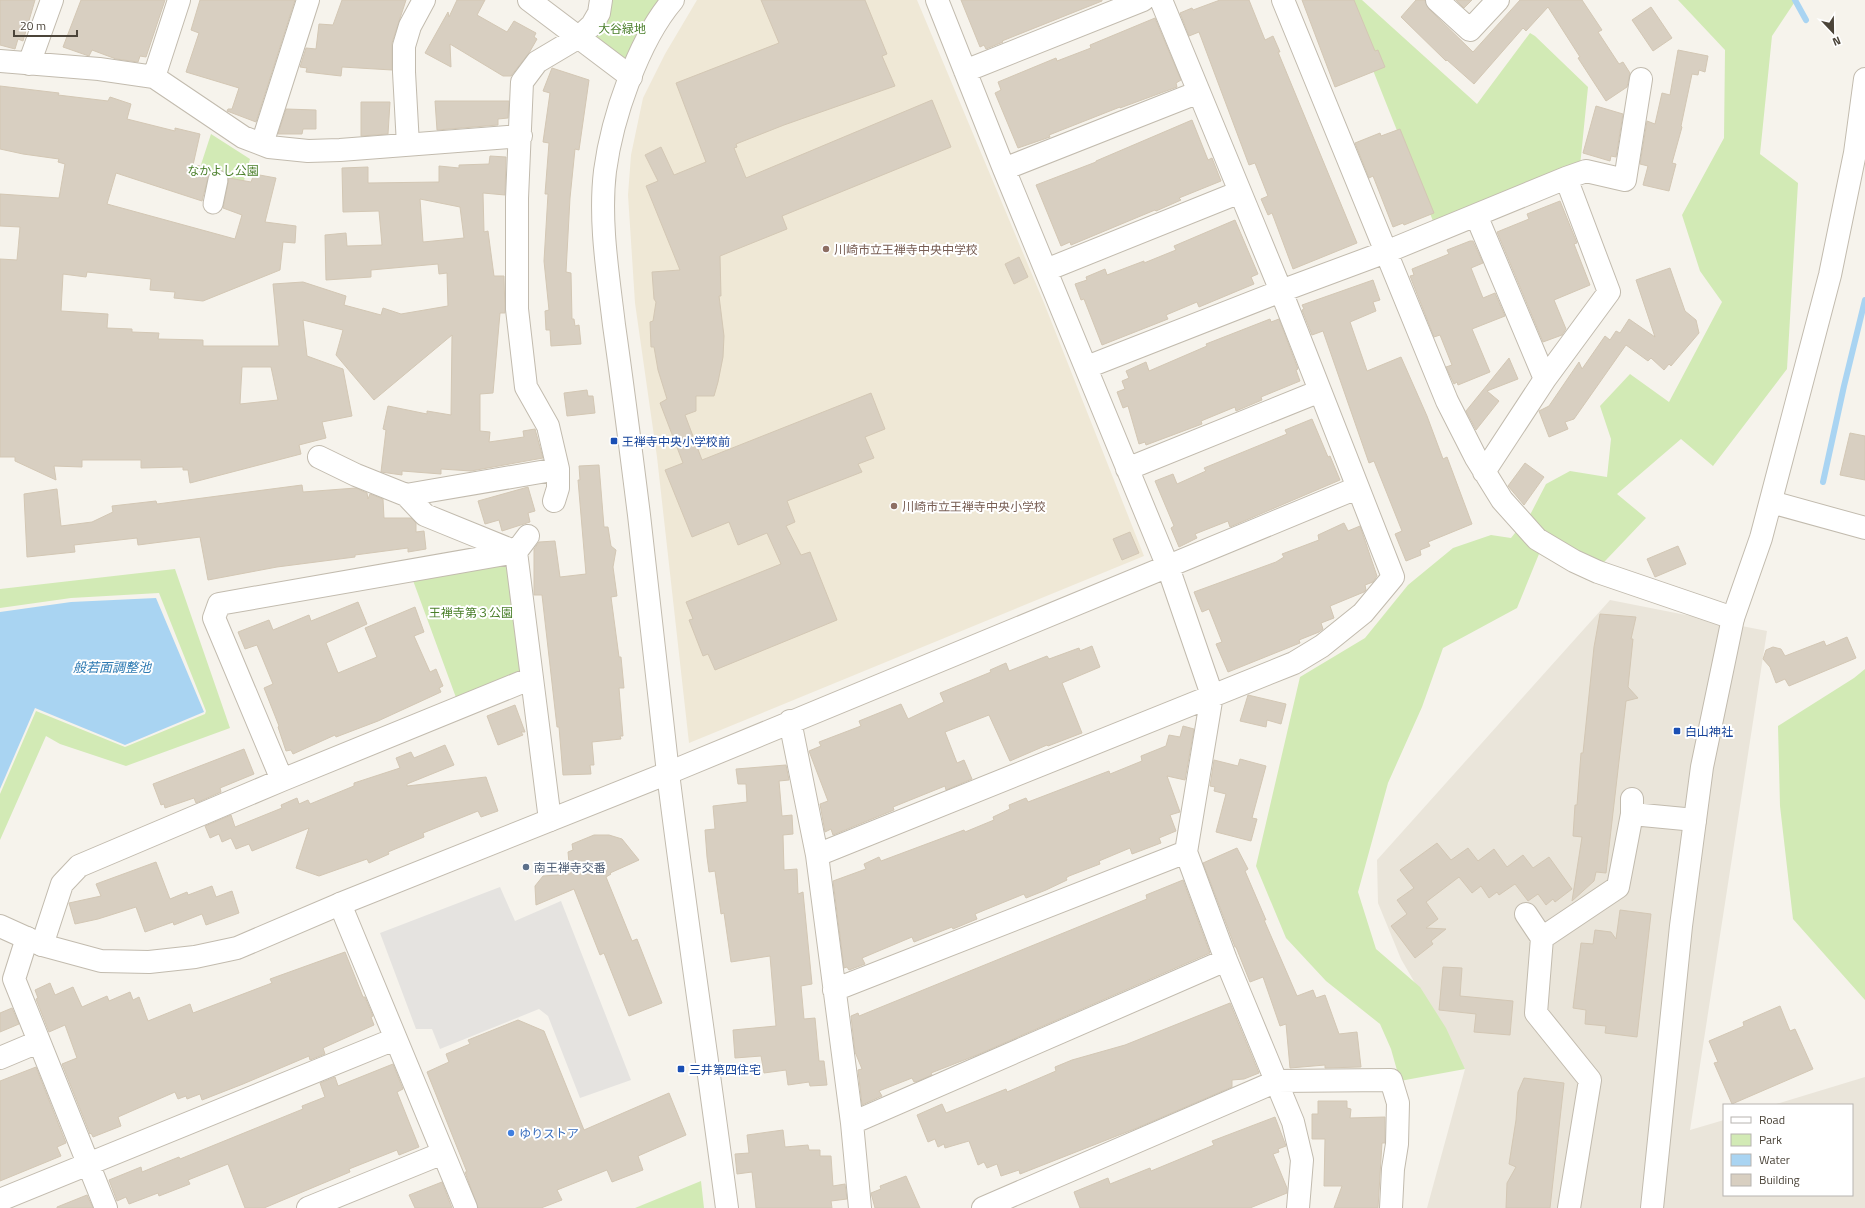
<svg xmlns="http://www.w3.org/2000/svg" width="1865" height="1208" font-family="'Titillium Web','Noto Sans JP',sans-serif">
	<style>
		.residential { fill: #eae5da }
		.education { fill: #efe8d6 }
		.green { fill: #d2eab5 }
		.parking { fill: #e5e3e0 }
		.water { fill: #a9d4f2 }
		.lines { fill: none; stroke-linecap: round; stroke-linejoin: round }
		.stream { stroke: #a9d4f2; stroke-width: 6 }
		.building { fill: #d8cfc1; stroke: #d3c7b4; fill-rule: evenodd }
		.pedestrian-casing { stroke: #c2bbae; stroke-width: 21 }
		.minor-casing { stroke: #c2bbae; stroke-width: 24 }
		.tertiary-casing { stroke: #c2bbae; stroke-width: 24 }
		.pedestrian { stroke: #fff; stroke-width: 19 }
		.minor { stroke: #fff; stroke-width: 22 }
		.tertiary { stroke: #fff; stroke-width: 22 }
		.education-dot { fill: #8d6e63; stroke: #fff; stroke-width: 1.5 }
		.transit-dot { fill: #1a4fb4; stroke: #fff; stroke-width: 1.5 }
		.service-dot { fill: #5c6f8a; stroke: #fff; stroke-width: 1.5 }
		.shop-dot { fill: #3f7fe0; stroke: #fff; stroke-width: 1.5 }
		.labels { text-anchor: middle; dominant-baseline: central; stroke-width: 4; stroke-linejoin: round; paint-order: stroke }
		.park-label { font-size: 12px; fill: #4a7f2a; stroke: #fff }
		.education-label { font-size: 12px; fill: #785e54; stroke: #fff; text-anchor: start }
		.transit-label { font-size: 12px; fill: #164399; stroke: #fff; text-anchor: start }
		.service-label { font-size: 12px; fill: #4e5e75; stroke: #fff; text-anchor: start }
		.shop-label { font-size: 12px; fill: #366cbe; stroke: #fff; text-anchor: start }
		.water-label { font-size: 13px; font-style: italic; fill: #2e7ab2; stroke: #fff }
	</style>
	<rect width="100%" height="100%" fill="#f6f3ec"/>
	<path class="residential" d="M1610,600l157,31 -77,499 34,-10v75h128v-90h-79l92,-28v131h-438l38,-139 -64,-110 -23,-56 -1,-43z"/>
	<path class="education" d="M697,0h220l127,303 100,253 -455,187 -32,-286 -22,-154 -7,-108 3,-40 12,-57 22,-44z"/>
	<path class="green" d="M605,0h64l-39,72 -49,-33z
		M1345,0h17l115,104 53,-71 5,3 53,51 -8,79 -145,60z
		M1678,0h118l-24,36 -12,118 38,29 -11,186 -74,97 -32,-27 -64,55 29,24 -59,62 -48,-26 -22,54 -74,40 -21,59 -34,76 -30,109 18,57 44,38 26,41 19,41 -65,12 -9,-32 -11,-25 -54,-43 -40,-43 -30,-72 44,-189 65,-39 43,-53 45,-37 38,-13 20,3 20,-25 15,-29 24,-13 37,6 4,-38 -11,-33 30,-32 39,28 53,-100 -22,-31 -18,-56 42,-77 1,-88z
		M211,134l39,25 -10,36 -47,-6z
		M510,560l11,116 -63,27 -47,-128z
		M175,569l55,159 -104,38 -66,-22 -14,-8 -46,104v-46l36,-83 89,36 80,-33 1,-3 -47,-118 -88,5 -71,10v-19z
		M1865,669v331l-72,-81 -13,-113 -2,-80 76,-48z
		M701,1181l3,27h-69z"/>
	<path class="parking" d="M500,887l15,34 46,-20 70,179 -51,18 -32,-82 -9,-7 -99,40 -8,-20h-16l-36,-96z"/>
	<path class="water" d="M156,598l48,114 -79,33 -90,-37 -35,81v-177l71,-10z"/>
	<g class="lines">
		<path class="stream" d="M1795,0l11,20
			M1823,482l21,-96 21,-86"/>
	</g>
	<path class="building" d="M0,0h35l-12,41 -5,-2 -3,10 -15,-4z
		M81,0h84l-19,57 -6,-1 -2,6 -22,-3 -24,-9 -3,6 -3,-1 -23,-8z
		M200,0h95l-39,122 -29,-11 1,-2h4l7,-21 -53,-16 13,-39 -8,-3z
		M342,0h64l-14,43v27l-50,-3 -1,9 -35,-4 1,-4 -7,-1 6,-19 10,1 3,-25 14,1z
		M457,0h28l-8,15 30,17 7,-11 22,12 -2,4 3,2 -8,14 -18,23h-8l-53,-32 1,23 -26,-14 23,-41 1,5z
		M761,0h104l22,54 -5,2 13,30 -111,39 -48,19 1,3 -3,1 12,30 186,-78 19,47 -169,69 5,13 -67,27 1,40h-2l5,40 -1,21 -5,25 -4,14h-18v15l-11,4 17,45 169,-67 14,36 -20,8 9,21 -16,6 4,8 -75,29 8,21 -9,4 15,29 9,-3 27,68 -122,50 -7,-16 -5,2 -14,-36 4,-1 -7,-17 95,-38 -14,-31 -29,12 -9,-23 -37,15 -27,-67 18,-7 -23,-60 7,-4 -9,-29 -4,-23h-3l-1,-25 3,-1 3,-19 -2,-3 -2,-27 28,-2 -34,-84 12,-5 -13,-26 16,-8 13,28 32,-13 -30,-79 103,-40z
		M961,0h141v1l-100,40 1,1 -17,7 -2,-4 -4,2z
		M1220,0h29l16,40 8,-4 7,16h-2l79,191 -64,26 -21,-56 -4,2 -7,-16 7,-3 -13,-33 -6,2 -50,-133 -10,4 -9,-23 12,-5 1,2z
		M1302,0h52l21,51 3,-1 7,17 -50,20z
		M1416,0h9l4,9 44,43 47,-52h62l20,30 -4,2 21,32 4,-2 7,11 -3,14 -21,14 -28,-43 2,-1 -32,-50 -22,24 -3,-3 -49,56 -27,-24 -1,1 -45,-44z
		M1456,0h16l-8,8z
		M1651,7l21,31 -19,13 -21,-31z
		M1155,18l26,62 -5,3 1,4 -57,21v-1l-71,28 1,2 -32,11 -23,-55 6,-3 -3,-8 58,-24 1,3 34,-13 -1,-3z
		M1678,50l30,6 -3,16 -6,-2 -1,5 -6,-1 -11,52 1,1 -10,36 4,1 -7,27 -26,-6 5,-19 -8,-2 7,-43 8,3 7,-31 8,2z
		M552,68l37,12 -10,70 -4,-1 -5,49 -4,74 5,1 1,46h2l1,7 4,-1 2,19 -30,2 -1,-16h-4l-1,-19 4,-1 -5,-49 4,-67h-3l4,-51 -6,-1 7,-49 -7,-2z
		M0,86l59,7 -1,2 50,6 2,-4 21,7 -4,15 48,12v-3l25,6 -7,31 7,1 -1,5 10,3 -7,27 -86,-28 -9,31 128,35 7,-24 -19,-7 6,-30 22,4 3,-8 22,4 -11,44 31,4 -1,17 -12,-1 -3,28 -77,31 -29,-3 1,-6 -25,-2 1,-11 -64,-7 -1,5 -23,-3 -2,37 47,3 -1,14 25,1v3l27,1 -1,6 45,1v6h76l-6,-62 30,-2 43,14 -2,9 37,10 2,-7 18,6 47,-8 -1,-33 -8,1 -1,-10 -67,6v7l-45,3 -1,-45 21,-2 1,13 35,-1 -3,-34 -36,1 -1,-44 26,-1v16l71,-1v-16l20,2v-3l30,-1 1,-8 16,1 -1,38 -22,-2 1,39 4,-1 6,45h10l1,37h-5l-7,80 -13,1v37l10,1 -1,10 35,-5 -1,-6 12,-2 8,29 -72,13 -30,-2v5l-39,-3v4l-21,-3 5,-42 -3,-1 5,-23 39,8v-3l24,4 1,-80 -78,65 -38,-45 7,-25 -40,-10 4,36 36,13 9,47 -30,6 4,16 -27,7 2,9 -111,29 -2,-13h-5v-3l-42,1v-8h-59v7l-28,-1 2,14 -41,-19v-4h-15v-198l17,1 3,-33 -20,-1v-32l59,4 6,-34 -7,-2 1,-3 -36,-5 -23,-5zM420,199l40,8 4,31 -41,4zM242,367h29l7,33 -38,4z
		M435,101h74l-1,17 -10,1v6l-61,5z
		M361,102h29l-2,32 -27,2z
		M1596,106l27,8 -7,43 -5,-1 -1,5 -27,-8z
		M286,109l30,1v19h-13l-1,5h-24z
		M1192,120l16,40 4,-2 9,23 -42,17 2,2 -25,11 -1,-1 -84,35 -1,-3 -9,4 -25,-61 60,-23v-1z
		M1400,129l34,84 -30,12 -1,-2 -10,4 -20,-51 -4,2 -14,-35 25,-10 1,3z
		M1560,201l17,42 -3,1 16,41 -36,15 12,29 -4,6 -19,7 -46,-110 32,-13 -2,-5z
		M1235,220l23,54 -7,3 3,7 -55,23 -2,-5 -31,13 2,4 -66,26 -18,-46 -3,1 -6,-16 12,-4 -1,-3 19,-8 2,6 37,-14v2l32,-13 -2,-4z
		M1470,241h3l10,22 -12,5 12,30 12,-5 10,23 -33,13 18,43 -32,13 -1,-3 -3,2 -8,-17 6,-2 -12,-30 -6,2 -24,-61 4,-1 -2,-6 37,-15 -2,-4z
		M1019,257l9,20 -14,7 -9,-20z
		M1670,268l15,43 11,9 3,13 -28,33 -2,-2 -5,6 -13,-12 -3,3 -22,-16 -52,74 -9,3 3,7 -19,8 -10,-26 10,-5 30,-44 3,7 23,-33 5,4 6,-9 4,2 9,-14 26,18 -19,-57z
		M1373,280l7,20 -7,2 3,9 -26,11 17,49 34,-14 26,59 16,43 4,-2 25,67 -44,18 2,4 -10,4 1,5 -15,6 -11,-27 7,-3 -28,-70 -5,2 -46,-132 -11,4 -10,-25 2,-1 -2,-4z
		M1270,319l1,3 8,-3 19,50 -2,1 4,11 -39,16 1,3 -26,11 -1,-4 -34,14 1,3 -56,21 -1,-3 -6,2 -11,-38 -5,2 -6,-16 8,-3 -3,-8 7,-3 -3,-7 20,-9 3,9 58,-25 -1,-2z
		M1509,358l9,21 -31,12 12,10 -23,29 -10,-19z
		M587,390l1,6h5l2,17 -28,3 -3,-23z
		M1312,419l16,38 2,-1 10,24 -110,47 -2,-6 -33,13 2,4 -18,9 -8,-19 3,-2 -19,-45 18,-7 4,10 29,-13 -2,-3 83,-34 -2,-4z
		M1850,433l15,3v44l-25,-5z
		M1525,463l19,14 -20,28 -16,-19z
		M599,465l5,62h4l3,19 5,4 -3,17 4,29 -6,1 8,60h2l3,31h-5l4,48h-3l1,3 -29,3 2,23h-4l1,9 -28,1 -4,-48h-2l-15,-132h-8v-46l5,-7 16,-1 5,36 26,-3 -8,-94h2l-1,-14z
		M302,485l1,7 53,-4 11,5 1,6 2,-5 13,5 1,19h27l5,5v9l8,-1 2,18 -18,3v-4l-53,7v2l-78,10 -69,13 -8,-43 -62,8 -1,-7 -63,7 1,7 -48,5 -3,-63 33,-5 4,37 31,-4 21,-10 -1,-6 44,-5 1,3z
		M528,487l7,24 -7,2 2,9 -28,9 -3,-11 -14,4 -7,-23z
		M1344,523l4,8 12,-5 17,50 -4,6 -8,3 1,5 -2,2 -34,14 4,12 -13,5 2,6 -4,3 -20,8 1,3 -72,29 -12,-28 6,-2 -13,-33 -7,3 -8,-20 82,-30 8,-5 -2,-3 37,-14 -1,-5z
		M1130,532l9,21 -17,7 -9,-21z
		M1678,546l8,18 -31,13 -8,-18z
		M358,602l9,22 -41,19 12,30 39,-16 -12,-29 50,-21 9,25 -10,4 16,36 6,-3 7,17 -4,2 2,4 -63,29 -42,16 -1,-2 -42,19 -2,-4 -5,1 -8,-24 1,-1 -15,-38 9,-4 -16,-39 -12,4 -7,-17 31,-12 4,10 36,-15 2,6z
		M1600,614l36,3 -5,22h2l-5,48 10,11 -12,3 -20,172 -10,-1 -2,9 -22,20 10,-64 -9,-1 2,-31h2l4,-52h2l11,-106z
		M1847,637l9,21 -67,28 -4,-7 -9,4 -6,-16 -7,-8 3,-9 7,-3 8,2 4,7 39,-15 2,5z
		M1092,646l8,21 -38,16 20,50 -34,13 -1,-1 -37,16 -21,-46 -44,17 12,31 7,-3 8,19 -26,11 -1,-4 -52,21 1,3 -61,25 -2,-6 -6,3 -5,-28 8,-3 -19,-50 12,-5 -2,-4 42,-16 -2,-5 42,-17 7,15 36,-17 -4,-9 51,-21 -1,-2 16,-7 3,8 38,-15 2,3 30,-11 1,3z
		M1248,695l38,9 -5,20 -14,-4 -1,7 -26,-6z
		M515,705l10,27h-4l2,3 -25,10 -11,-29z
		M1183,726l11,3 -9,51 -18,-4 13,36 -10,3 6,16 -17,7 2,5 -29,11 -2,-6 -31,13 1,3 -31,12 -3,2 1,2 -21,10 -20,8 -2,-4 -49,20 2,5 -24,10 -1,-2 -38,15 -2,-5 -50,21 3,6 -16,6 -2,-3 -3,1 -11,-87 33,-12 -2,-5 15,-7 2,4 83,-31 1,2 29,-12 -1,-3 17,-8 -1,-4 17,-7 2,4 81,-31 1,3 32,-13 -1,-5 25,-10 3,-11 11,2z
		M445,745l9,20 -47,19v2l79,-9 12,34 -17,6 -3,-6 -55,22 1,4 -36,15 1,2 -20,9 -2,-4 -48,17 -23,-8 13,-40 -57,23 -3,-7 -13,5 -5,-11 -9,4 -3,-8 -9,4 -5,-12 26,-11 4,12 47,-19 -1,-3 16,-7 2,6 9,-4 2,4 44,-18v-3l46,-15 -4,-10 15,-6 3,6z
		M244,749l10,25 -34,14 1,4 -25,11 -2,-5 -29,10 -1,-4 -3,1 -8,-21z
		M1240,759l26,7 -14,52 5,1 -6,22 -35,-9 10,-38 -12,-3 1,-4 -5,-1 4,-26 24,6z
		M786,765l3,15 -10,1 3,35 10,-1 1,19 -10,1 1,35 13,-1 1,25 5,-2 9,92 -11,2 3,33 11,-1 4,43h5l3,24 -17,1 -1,-4 -21,3 -2,-15 -22,3 -3,-17 -26,2 -2,-28 43,-4 -6,-70 -39,6 -7,-49 -3,1 -6,-43 -6,1 -2,-15 -2,-27 10,-1 -2,-23 34,-4 -1,-18h-8l-2,-15z
		M594,835h15l13,4 17,21 -29,13 1,1 -5,3 26,64 5,-2 25,64 -33,13 -25,-63 -4,2 -26,-66 -38,16 -1,-19 8,-10 27,-2 -2,-22 5,-2 -1,-6z
		M1437,843l14,17 17,-12 10,13 16,-12 13,18 16,-12 10,13 16,-11 23,32 -17,13 -2,-3 -7,6 -8,-11 -10,7 -13,-17 -16,11 -2,-3 -8,6 -8,-12 -9,7 -13,-16 -33,25 12,17 -12,9 20,1 -15,12 2,3 -18,14 -24,-32 16,-12 -10,-14 17,-12 -14,-18z
		M1237,848l11,21 -3,2 21,49h-2l33,76 16,-6 3,8 9,-3 14,39 18,-2 4,35 -36,1v-3l-35,3 -4,-44 -6,2 -17,-49 -13,5 -14,-35h-1l-32,-84z
		M156,862l14,37 17,-7 1,3 24,-9 4,11 16,-6 7,22 -33,12 -4,-11 -28,11 -1,-3 -28,10 -9,-25 -38,12 -23,5 -6,-21 32,-7 -5,-12z
		M1183,880l27,73 -233,102 -46,18 1,2 -14,6 -4,1 -2,-4 -33,13 3,5 -20,9 -4,-35 4,-1 -7,-17 -4,-36 7,-3 1,3 288,-117 -1,-4z
		M1620,910l31,4 -14,123 -32,-4 1,-7 -21,-2 1,-14 -13,-2 8,-65 12,1 2,-14 16,2 5,7z
		M345,952l18,45h2l8,19 -2,1 3,8 -51,23 2,6 -15,6 -1,-4 -66,28 -41,16 -2,-6 -13,5 -1,-3 -8,3 -3,-7 -57,25 3,9 -28,11 -2,-4 -1,1 -28,-70 15,-6 -12,-33 -16,7 -13,-33 2,-1 -3,-8 15,-7 5,12 18,-8 9,20 25,-11 2,5 21,-9 3,8 6,-3 9,24 42,-17 3,9 79,-30 -2,-4z
		M1443,967l19,1 -2,28 53,5 -3,34 -36,-3 2,-18 -37,-4z
		M1230,1003l29,70 -15,6 -12,1v7l-95,41 -117,46 -1,-4 -18,6 -4,-12 -10,4 -3,-6 -6,3 -9,-24 -24,7 -1,-4 -6,3 -3,-8 -7,3 -11,-27 25,-11 4,9 60,-24 1,3 49,-21 -1,-4 17,-7 53,-15z
		M1780,1006l10,25 5,-2 18,40 -81,35 -18,-41 4,-1 -9,-21 35,-15 -1,-4z
		M12,1008l7,16 -19,8v-19z
		M518,1020l26,11 40,99 85,-37 17,42 -48,21 5,14 -31,12 -5,-12 -50,20 5,10 -21,8h-63l-13,-36h2l-40,-100 22,-10 -3,-8 24,-10 -2,-4z
		M393,1064l10,25 -6,3 22,55 -20,8 -2,-5 -48,19 1,3 -86,36h-19l-17,-44 -40,16 2,4 -31,12 -1,-3 -29,11 -3,-7 -9,4 -8,-21 32,-13 1,5 37,-15 1,2 123,-50 -1,-3 23,-9 -5,-14 15,-6 3,9z
		M36,1067l30,76 -9,4 4,9 -61,25v-100z
		M1524,1078l40,5 -14,125h-44l1,-25 9,-16 -7,-3 7,-44 2,-28z
		M1318,1101h29v7l4,1 -1,9 35,-1v26h-3l-4,65h-44l8,-22h-18l1,-47h-13v-25h6z
		M1275,1117l11,29 -8,3 1,3 -6,2 14,34v5l-37,15h-170l-6,-16 34,-14 2,6 40,-16 1,3 63,-26 -2,-4z
		M783,1130l2,17 23,-2 1,5h11v6h11l2,30 12,-2 2,15 -16,2 1,7h-76l-4,-36 -15,2 -2,-20 14,-1 -2,-18z
		M906,1176l14,32h-45l-4,-15 10,-4 -1,-3z
		M442,1182l10,26h-37l-6,-13z
		M87,1195l6,13h-36v-1z"/>
	<g class="lines">
		<g class="pedestrian-casing">
			<path id="pedestrian" d="M213,204l5,-24"/>
		</g>
		<g class="minor-casing">
			<path id="minor" d="M529,0l102,77
				M937,0l67,169 164,398 44,128 -26,157 40,108 67,162 9,38 -4,48
				M1283,0l164,401 29,57 26,42 35,39 37,22 24,11 135,46
				M1437,0l33,30 28,-30
				M0,61l99,8 55,8 89,60 26,10 39,4 32,-1 181,-14
				M29,64l23,-64
				M965,71l178,-71
				M154,77l25,-77
				M262,144l46,-144
				M408,145l-4,-73v-26l6,-20 14,-26
				M1004,169l195,-77
				M1566,178l20,-7 39,9 16,-101
				M1476,215l69,164
				M1046,270l194,-78
				M1087,367l194,-76 105,-39 180,-74 43,114 -64,87 -61,93
				M319,457l37,18 50,20 152,-26
				M1127,469l193,-78
				M406,495l19,20 91,37
				M554,501l4,-13v-19l-10,-43 -22,-39 -9,-78v-111l5,-116 15,-20 42,-25 13,-12 7,-12 2,-13
				M528,536l-12,16 34,268
				M790,721l27,134 35,268 8,85
				M668,773l689,-285
				M282,780l-68,-162 5,-14 297,-52
				M1632,814l63,6
				M817,855l477,-192 28,-17 41,-33 30,-36 -112,-286 -120,-291
				M340,904l126,304
				M1526,914l16,24 -6,75 54,67 -21,128
				M27,938l-13,41 92,229
				M1542,938l76,-51 14,-73v-15
				M42,945l20,-61 17,-18 203,-86 250,-102
				M834,990l352,-138
				M0,1058l38,-16
				M852,1123l374,-163
				M0,1200l395,-161
				M308,1208l135,-55
				M983,1208l294,-127 114,-1 7,23 -1,41 -4,25 -2,39"/>
		</g>
		<g class="tertiary-casing">
			<path id="tertiary" d="M673,0c-35,41 -61,118 -68,171 -6,50 3,103 9,154 9,63 17,126 25,190 10,86 19,172 29,258 18,145 40,290 59,435
				M1771,502l94,26
				M0,926l42,19 59,16 48,1 46,-5 42,-9 103,-44 328,-131
				M1652,1208l29,-282 21,-159 31,-149 28,-80 69,-263 25,-122 10,-74"/>
		</g>
		<use href="#pedestrian" class="pedestrian"/>
		<use href="#minor" class="minor"/>
		<use href="#tertiary" class="tertiary"/>
	</g>
	<g class="education-dot">
		<circle cx="826" cy="249" r="4"/>
		<circle cx="894" cy="506" r="4"/>
	</g>
	<g class="transit-dot">
		<rect x="610" y="437" width="8" height="8" rx="2"/>
		<rect x="1673" y="727" width="8" height="8" rx="2"/>
		<rect x="677" y="1065" width="8" height="8" rx="2"/>
	</g>
	<circle class="service-dot" cx="526" cy="867" r="4"/>
	<circle class="shop-dot" cx="511" cy="1133" r="4"/>
	<g class="labels">
		<g class="park-label">
			<text x="622" y="28">大谷緑地</text>
			<text x="223" y="170">なかよし公園</text>
			<text x="471" y="612">王禅寺第３公園</text>
		</g>
		<g class="education-label">
			<text x="834" y="249">川崎市立王禅寺中央中学校</text>
			<text x="902" y="506">川崎市立王禅寺中央小学校</text>
		</g>
		<g class="transit-label">
			<text x="622" y="441">王禅寺中央小学校前</text>
			<text x="1685" y="731">白山神社</text>
			<text x="689" y="1069">三井第四住宅</text>
		</g>
		<g class="service-label">
			<text x="534" y="867">南王禅寺交番</text>
		</g>
		<g class="shop-label">
			<text x="519" y="1133">ゆりストア</text>
		</g>
		<g class="water-label">
			<text x="112" y="667">般若面調整池</text>
		</g>
	</g>
	<rect x="1723" y="1104" width="130" height="92" fill="#ffffff" stroke="#b7b4b0"/>
	<rect x="1731" y="1117" width="20" height="6" fill="#ffffff" stroke="#b7b4b0"/>
	<text x="1759" y="1124" font-size="12" fill="#4b4439">Road</text>
	<rect x="1731" y="1134" width="20" height="12" fill="#d2eab5" stroke="#b7b4b0"/>
	<text x="1759" y="1144" font-size="12" fill="#4b4439">Park</text>
	<rect x="1731" y="1154" width="20" height="12" fill="#a9d4f2" stroke="#b7b4b0"/>
	<text x="1759" y="1164" font-size="12" fill="#4b4439">Water</text>
	<rect x="1731" y="1174" width="20" height="12" fill="#d8cfc1" stroke="#b7b4b0"/>
	<text x="1759" y="1184" font-size="12" fill="#4b4439">Building</text>
	<g transform="translate(1833 32) rotate(158)" stroke="#ffffff" stroke-width="3" paint-order="stroke">
	<path d="M0-3L7 15L0 10L-7 15Z" fill="#4b4439"/>
	<text y="-6" font-size="11" font-weight="bold" text-anchor="middle" fill="#4b4439">N</text>
	</g>
	<path d="M14 30v6h63v-6" fill="none" stroke="#4b4439" stroke-width="2"/>
	<text x="20" y="30" font-size="12" fill="#4b4439" stroke="#ffffff" stroke-width="3" paint-order="stroke">20 m</text>
</svg>
